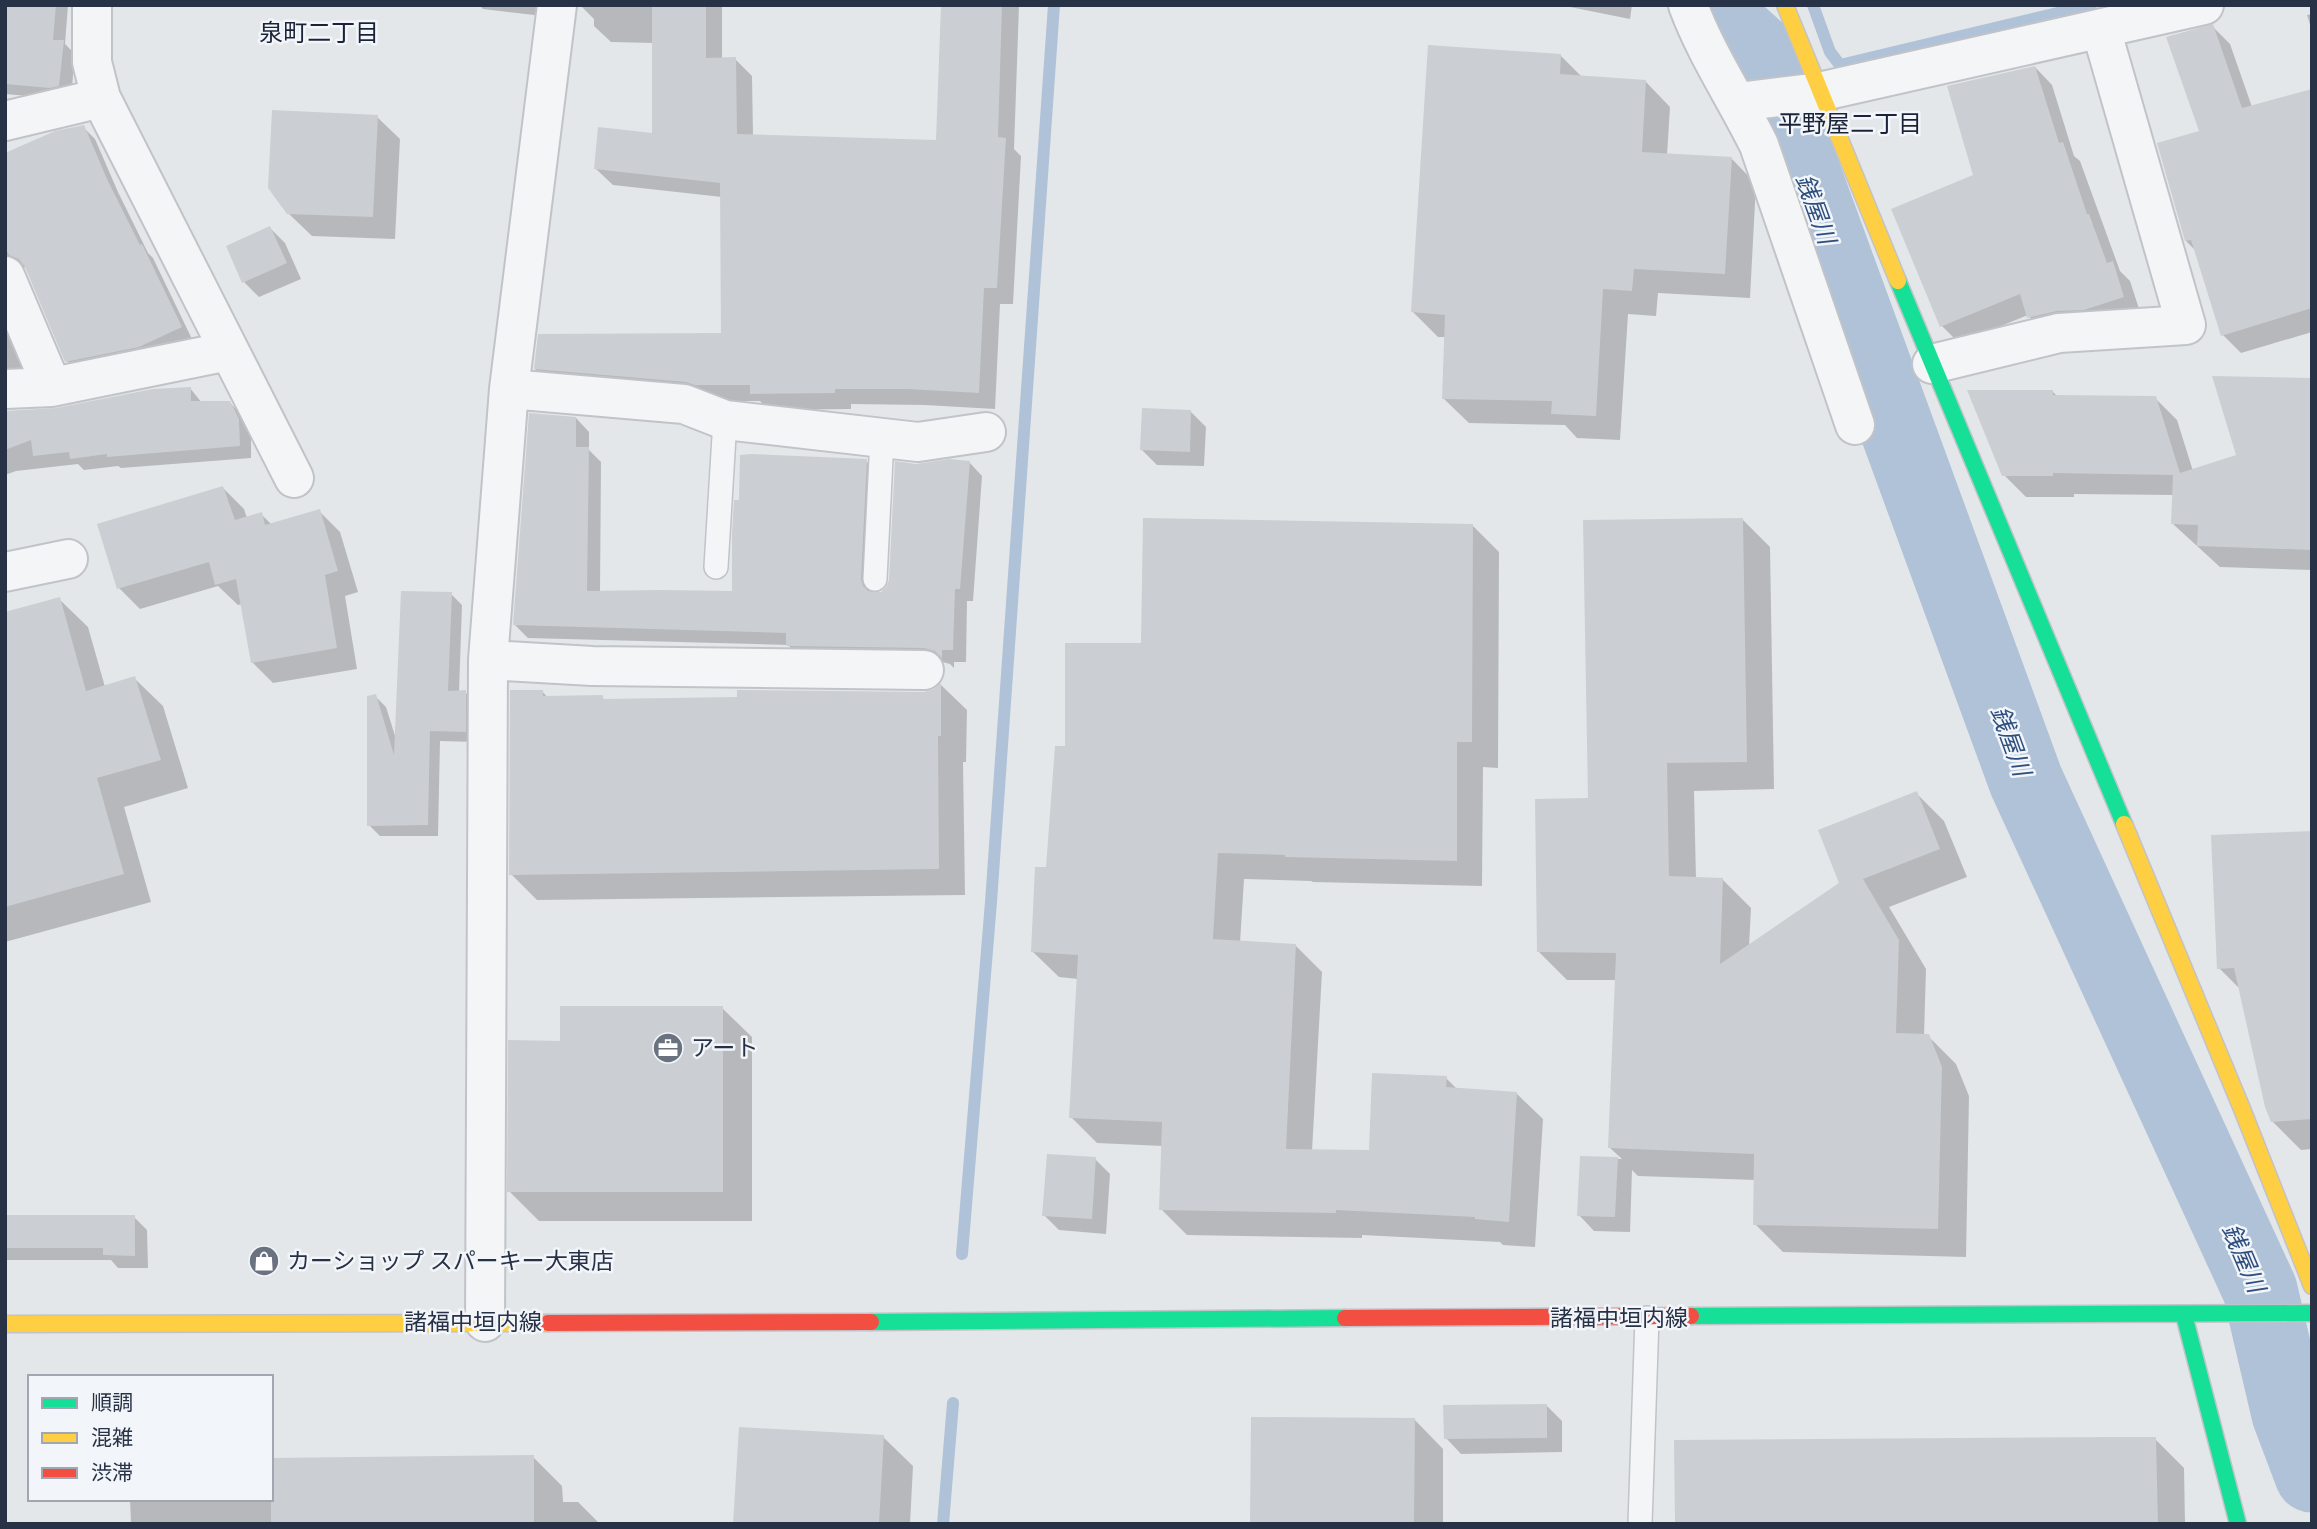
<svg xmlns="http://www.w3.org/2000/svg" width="2317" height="1529" font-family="Cabin,'Noto Sans JP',sans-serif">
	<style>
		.shadow { fill: #0003 }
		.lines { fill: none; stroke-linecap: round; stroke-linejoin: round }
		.stream { stroke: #b0c2d7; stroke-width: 12 }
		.river { stroke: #b0c2d7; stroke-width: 75 }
		.building { fill: #cbced2 }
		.lane-casing { stroke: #c1c3c8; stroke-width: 26 }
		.street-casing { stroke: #c1c3c8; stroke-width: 42 }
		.fast-casing { stroke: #c1c3c8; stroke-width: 19 }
		.slow-casing { stroke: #c1c3c8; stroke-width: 19 }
		.jam-casing { stroke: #c1c3c8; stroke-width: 19 }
		.lane { stroke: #f4f5f7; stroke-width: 23 }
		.street { stroke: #f4f5f7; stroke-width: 38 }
		.fast { stroke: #16e098; stroke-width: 16 }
		.slow { stroke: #ffcf43; stroke-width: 16 }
		.jam { stroke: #f24e42; stroke-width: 16 }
		.labels { text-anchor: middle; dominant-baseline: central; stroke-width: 5; stroke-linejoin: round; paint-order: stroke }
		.poi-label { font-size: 23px; fill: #283246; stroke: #f2f5f9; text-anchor: start }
		.street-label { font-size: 23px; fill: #283246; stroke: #f2f5f9 }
		.neighbourhood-label { font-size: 24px; fill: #1a2337; stroke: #f2f5f9 }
		.water-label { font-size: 24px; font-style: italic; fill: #2e4f7e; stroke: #f2f5f9 }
	</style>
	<rect width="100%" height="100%" fill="#e4e7ea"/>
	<path class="shadow" d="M5,5h63l-3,39 10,10 -4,43 -8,2 -58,-5z
		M479,5h81l-8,12 -69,-8z
		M580,5h142v55l13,-1 17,17 1,60 185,6 4,-137h77l-5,144 7,7 -8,148h-13l-5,105 -70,-4 -74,-1v5l-82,1 -9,-9h-47l-161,-16 -17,-16 188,-35 -1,-137 -109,-12 -17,-16 58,-34v-92l-43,-1 -17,-16v-7z
		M1560,5h72l-2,14z
		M2312,14v17l-5,-16z
		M2212,26l18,18 22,63 60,-17v242l-71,21 -18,-18 -27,-84 -10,-10 15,-109z
		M1560,55l23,23 63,4 24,25 -3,48 65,4 24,25 -6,114 -92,-5 -2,23 -28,-2 -8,126 -43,-2 -12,-13 -96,-2 -25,-24 2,-62h-8l-25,-25z
		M2035,67l17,18 22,71 6,5 40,110 10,10 11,34 -95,20 -18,-20 -69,28 -17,-17 34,-150z
		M377,117l23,22 -5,100 -83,-3 -24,-23z
		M83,127l12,12 23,53 30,61 5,5 39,81 -113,34 -12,-12 -40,-93 -7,-2 -15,4v-115z
		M270,228l15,15 16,36 -42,18 -15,-15 -16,-35z
		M5,319l25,59 -25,4z
		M2312,380v190l-92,-3 -47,-43 1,-29 -100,-1v3h-48l-22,-22 49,-83 5,5 97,1 22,22 16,51 45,-14z
		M190,388l12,15h28l12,12 9,17v26l-130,10 -3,-2 -34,4 -6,-6 -62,7 -11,4v-62l48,-2z
		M1190,411l16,16 -2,39 -47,-1 -15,-15z
		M576,418l13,14v18l12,12 -1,131h133l133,-132 14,14 -6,118h7l7,-5 28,-122 53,-4 13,14 -9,125h-6l-1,61h-12v6l-4,-4 -11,-3 -137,-2 -14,-14 -260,-7 -14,-14z
		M223,488l21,21 3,9 14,-4 11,11 47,-14 21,21 18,60 -13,4 12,73 -84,14 -21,-21 -10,-58 -4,1 -20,-19 -78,23 -21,-21z
		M1742,519l28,28 4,242 -80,2 2,88 27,1 28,28 -2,39 92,-63 75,-91 28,28 23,56 -78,30 37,62 -2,67h4l28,28 13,32 -3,161 -183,-5 -28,-28 1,-44 -118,-4 -6,-6 -2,62 -36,-1 -15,-16 2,-57 41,1 -12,-11 7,-168h-50l-28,-28 51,-152z
		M1473,526l26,26 -1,216 -15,-1 -1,119 -169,-4 -2,-1 -67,-2 -4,64 56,3 26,26 -10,179 58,1 76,-74 11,11 59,4 27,26 -8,128 -32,-2 -3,-3 -138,-7v3l-175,-3 -26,-26 2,-63 -66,-3 -26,-26 7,-138 -19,-2 -27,-26 16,-82 18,-121 76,-103z
		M451,594l11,11 -3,87h6l11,11v39l-36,-1 -2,95h-58l-11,-11 6,-129 11,11 10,32z
		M59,599l29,28 17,60 29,-9 29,28 25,82 -64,19 27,95 -146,40v-120z
		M941,685l26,25 -1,52h-3l2,133 -428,5 -26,-26 31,-183 6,7 54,-1 4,4 318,-7 11,-3z
		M2312,833v316l-11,1 -29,-29 -31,-131 -22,-22z
		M722,1008l30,29v184h-213l-30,-30 53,-148z
		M1095,1159l15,15 -4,60 -47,-4 -15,-15z
		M5,1217h129l13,13 1,38h-30l-7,-8h-106z
		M1547,1406l15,15v31l-101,2 -15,-16z
		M1414,1419l29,30v75h-191z
		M883,1437l30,29 -3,58h-175z
		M2155,1439l29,29 1,56h-508z
		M533,1457l29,29 1,16h15l22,22 -469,-1 -1,-24h141z"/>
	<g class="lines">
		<path class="stream" d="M1813,5l17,47 10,13 251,-60
			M962,1254l29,-352 63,-897
			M943,1524l10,-121"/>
		<path class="river" d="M1722,5l7,20 30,27 267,729 234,509 29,124 23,61"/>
	</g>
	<path class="building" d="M5,5h51l-3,35h11l-5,46 -9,2 -45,-4z
		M652,5h54v53l30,-1 1,77 199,6 5,-135h61l-4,132 8,1 -9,150h-13l-5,105 -72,-4h-72v4l-85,1v-9h-55l-9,-3 -152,-13 4,-35 183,-1 -1,-150 -126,-14 4,-42 54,6z
		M2213,24l29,84 70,-19v219l-91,28 -30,-96 -6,1 -28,-98 42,-12 -33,-94z
		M1428,45l133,9 -1,20 86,6 -4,72 90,5 -7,117 -91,-5 -2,22 -29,-2 -7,127 -45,-2 1,-13 -110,-2 3,-84 -34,-3z
		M2035,66l24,77 4,-1 24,72h2l18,49 6,-2 11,36 -40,13 -27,1 -30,7 -7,-24 -80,33 -49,-118 82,-34 -26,-89z
		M272,110l106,5 -5,102 -86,-3 -19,-26z
		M84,125l23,54 33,66 2,-1 40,83 -43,20 -74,15 -40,-95 -6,-8 -10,-4 -4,-8v-94l50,-22z
		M270,226l17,37 -45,20 -16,-37z
		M2212,376l100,2v172l-115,-4 1,-21 -27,-1 2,-49 -120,-2v3h-51l-35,-86h86v5l103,1 24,77 56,-18z
		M191,387v14h39l9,18 1,27 -133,11v-3l-37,5 -1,-7 -36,4 -2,-16 -26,10v-39l51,-3 97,-19z
		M1142,408l49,2 -1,42 -50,-2z
		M529,413l47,4v30h13l-2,144 74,-1 71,1v-58l2,-33h5l1,-45 11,-1 116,5 -6,120 2,7 5,5 13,1 5,-5 3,-7 6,-119 21,3 33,-5 21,2 -10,128h-5l-2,61h-11v8l-7,-7 -11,-3 -138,-2v-13l-273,-8z
		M223,486l12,34 27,-8 3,13 55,-16 18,62 -13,4 12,73 -86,15 -15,-84 -21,6 -6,-23 -92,27 -20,-65z
		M1143,518l330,6 -1,218h-15v119l-172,-4v-2l-67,-2 -5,86 83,5 -10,205 83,1 3,-77 75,3 -1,11 71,5 -8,130 -34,-3v-2l-139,-7v3l-177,-3 3,-88 -93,-4 9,-163 -47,-3 4,-85h11l9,-121h10v-103h76z
		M1743,518l4,244 -80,1 2,113 54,2 -3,86 119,-81 -21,-53 99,-39 23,58 -77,30 36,61 -3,93 33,1 13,33 -4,162 -185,-4 1,-71 -146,-6 8,-195 -79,-1 -2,-153 53,-1 -5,-278z
		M401,591l51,1 -4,99 18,-1v42l-36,-1 -2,94 -61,1v-130l9,-2 18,61z
		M60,597l26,94 49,-15 26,84 -64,18 27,96 -119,33v-295z
		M941,683v53h-3l1,133 -430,6 1,-185h33v6l60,-1v4l134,-2v-7l187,2 10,-3z
		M2312,831v288l-41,3 -6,-15 -31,-139 -17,1 -6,-134z
		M560,1006h163v186h-216l1,-152 52,1z
		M1047,1154l49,3 -4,62 -50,-3z
		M1580,1156l38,1 -3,60 -38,-1z
		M5,1215h130v41l-32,-1v-7h-98z
		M1547,1404v34l-103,1 -1,-34z
		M1251,1417l164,1 -1,106h-164z
		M739,1427l145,8 -5,89h-146z
		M2121,1437h35l2,87h-483l-1,-84z
		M534,1455v69h-263v-66z"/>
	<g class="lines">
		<g class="lane-casing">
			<path id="lane" d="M716,567l9,-147
				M875,579l7,-141
				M1640,1524l7,-206"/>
		</g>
		<g class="street-casing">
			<path id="street" d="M92,5v57l9,36 193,380
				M1688,5c18,49 48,93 71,140l96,280
				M1738,102l81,-10 385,-87
				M5,121l96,-23
				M5,276l47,111
				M1932,364l127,-31 127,-8 -85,-296
				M5,389l47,-2 177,-36
				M509,389l175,15 41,16 193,22 68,-10
				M5,572l63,-13
				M488,660l104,6 332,4
				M485,1322l3,-662 21,-271 48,-384"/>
		</g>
		<g class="fast-casing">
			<path id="fast" d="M1898,281l226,543
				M2184,1315l54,209
				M1691,1316l621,-3
				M871,1322l474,-4"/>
		</g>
		<g class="slow-casing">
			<path id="slow" d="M1785,5l113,276
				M2124,824l118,285 70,177
				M5,1324l543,-1"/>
		</g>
		<g class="jam-casing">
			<path id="jam" d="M1345,1318l346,-2
				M548,1323l323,-1"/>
		</g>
		<use href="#lane" class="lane"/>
		<use href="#street" class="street"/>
		<use href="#fast" class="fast"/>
		<use href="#slow" class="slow"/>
		<use href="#jam" class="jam"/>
	</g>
	<defs>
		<g id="office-disc" transform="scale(1.575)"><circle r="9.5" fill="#6a717f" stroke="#f2f5f9"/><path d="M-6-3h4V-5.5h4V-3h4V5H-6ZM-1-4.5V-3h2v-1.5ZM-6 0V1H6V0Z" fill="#fff"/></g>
		<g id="shop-disc" transform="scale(1.575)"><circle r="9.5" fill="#6a717f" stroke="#f2f5f9"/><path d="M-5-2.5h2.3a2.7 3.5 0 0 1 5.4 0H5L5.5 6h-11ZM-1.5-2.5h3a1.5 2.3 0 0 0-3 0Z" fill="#fff"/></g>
	</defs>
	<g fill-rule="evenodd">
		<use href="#office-disc" x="668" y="1048"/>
		<use href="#shop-disc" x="264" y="1261"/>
	</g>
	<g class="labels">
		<g class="poi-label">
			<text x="691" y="1048">アート</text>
			<text x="287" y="1261">カーショップ スパーキー大東店</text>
		</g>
		<g class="street-label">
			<text x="1619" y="1318">諸福中垣内線</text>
			<text x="473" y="1322">諸福中垣内線</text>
		</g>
		<g class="neighbourhood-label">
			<text x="319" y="32">泉町二丁目</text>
			<text x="1850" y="123">平野屋二丁目</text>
		</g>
		<g class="water-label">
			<text transform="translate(1816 209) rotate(70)">銭屋川</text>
			<text transform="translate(2011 741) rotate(70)">銭屋川</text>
			<text transform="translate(2244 1258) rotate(67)">銭屋川</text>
		</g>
	</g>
	<rect width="2317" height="1529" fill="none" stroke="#283246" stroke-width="14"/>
	<rect x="28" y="1375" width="245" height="126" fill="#f2f5f9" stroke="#a1a7b1" stroke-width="2"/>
	<rect x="42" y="1398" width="35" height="10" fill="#16e098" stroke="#a1a7b1" stroke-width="2"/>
	<text x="91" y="1410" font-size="21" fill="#283246">順調</text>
	<rect x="42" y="1433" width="35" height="10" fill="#ffcf43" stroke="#a1a7b1" stroke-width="2"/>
	<text x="91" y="1445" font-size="21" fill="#283246">混雑</text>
	<rect x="42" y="1468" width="35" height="10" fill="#f24e42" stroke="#a1a7b1" stroke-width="2"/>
	<text x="91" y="1480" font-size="21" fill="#283246">渋滞</text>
</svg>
